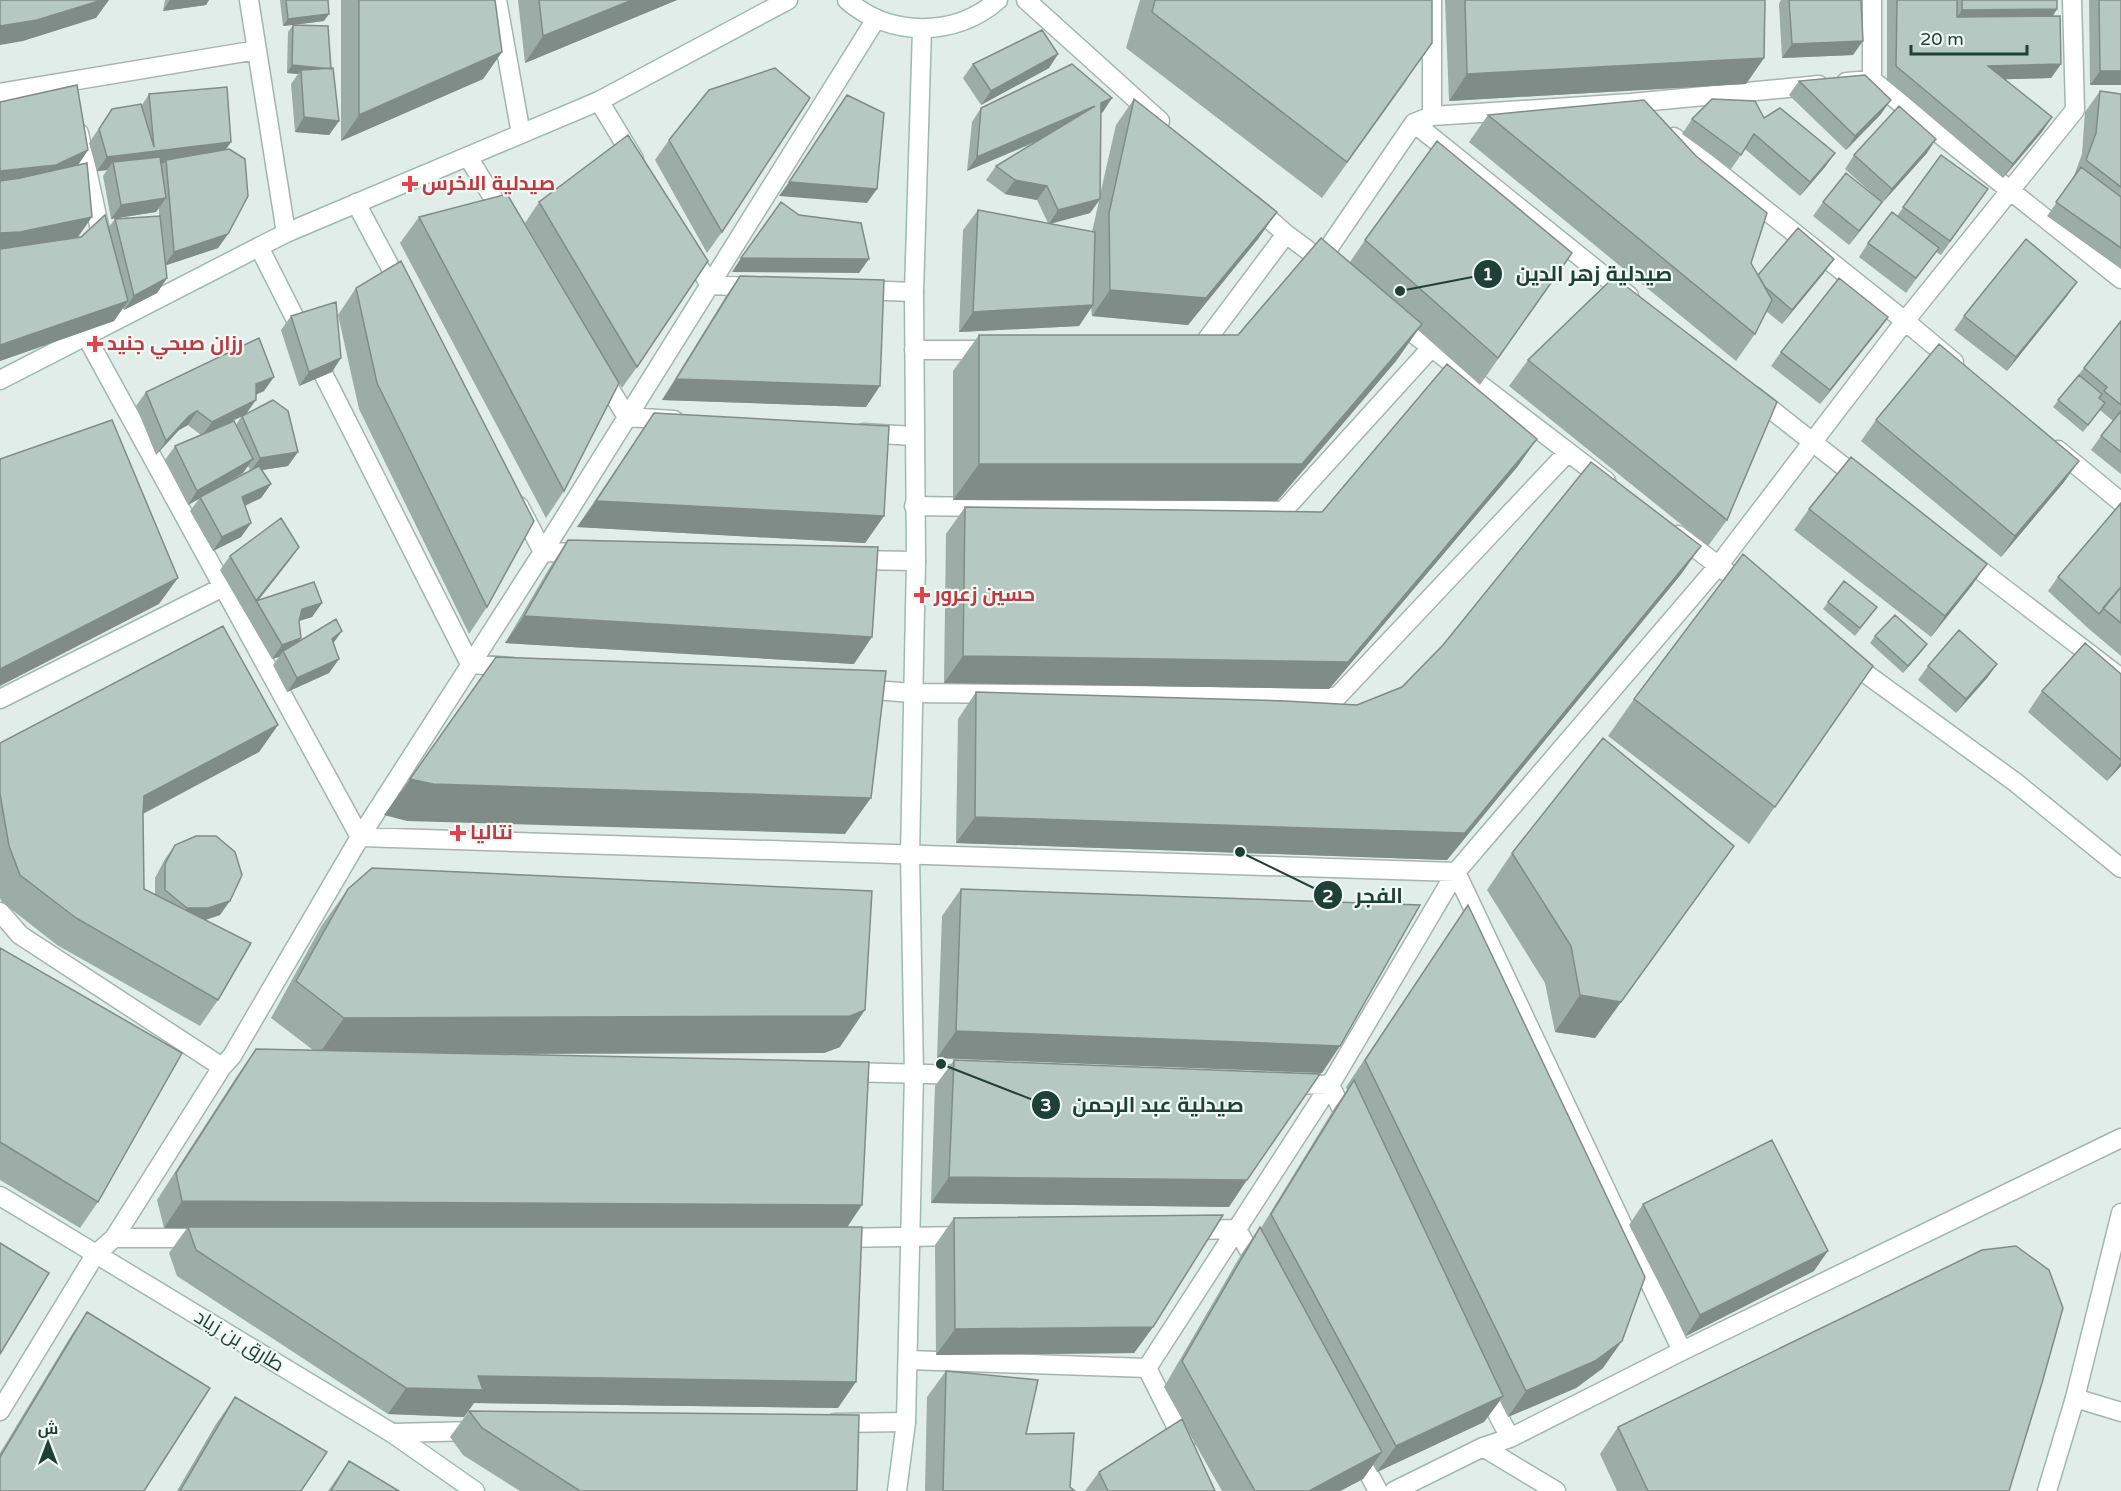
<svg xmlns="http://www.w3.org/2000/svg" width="2121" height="1491" font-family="'Varela Round',Cairo,sans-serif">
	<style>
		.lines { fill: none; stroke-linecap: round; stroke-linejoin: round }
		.lane-casing { stroke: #a2b6af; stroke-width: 21 }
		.street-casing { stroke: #a2b6af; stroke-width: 21 }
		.secondary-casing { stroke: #9dbab0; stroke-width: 21 }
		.lane { stroke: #fff; stroke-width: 18 }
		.street { stroke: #fff; stroke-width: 18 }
		.secondary { stroke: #fff; stroke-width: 18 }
		.wall { fill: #9caca6; fill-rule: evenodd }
		.shaded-wall { fill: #7f8c87 }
		.building { fill: #b5c8c1; stroke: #7f8c87; stroke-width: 1.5 }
		.health-dot { fill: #e0444e; stroke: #f1f9f5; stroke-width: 2 }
		.labels { text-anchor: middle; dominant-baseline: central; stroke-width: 4.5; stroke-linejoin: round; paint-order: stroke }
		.health-label { font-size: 20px; font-weight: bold; fill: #be3a42; stroke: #f1f9f5; text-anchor: start }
		.street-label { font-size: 20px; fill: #1f4037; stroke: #f1f9f5 }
		.leader { fill: none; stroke: #1f4037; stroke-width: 2 }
		.callout-dot { fill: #1f4037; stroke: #f1f9f5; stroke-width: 2 }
		.mark-label { font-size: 18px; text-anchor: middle; font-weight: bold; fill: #fff }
		.callout-label { font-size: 21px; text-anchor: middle; font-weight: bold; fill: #1f4037; stroke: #f1f9f5; stroke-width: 4.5; stroke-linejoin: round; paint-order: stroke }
	</style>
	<rect width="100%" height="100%" fill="#e0ede8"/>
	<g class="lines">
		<g class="lane-casing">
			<path id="lane" d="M2075,1398l46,14"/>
		</g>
		<g class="street-casing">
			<path id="street" d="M249,0l37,233
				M497,0l24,134
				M1026,0l134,121
				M1872,80l249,199
				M1846,82l26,-2v-80
				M0,93l257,-43
				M599,101l35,58
				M1432,116l199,-13 188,-18
				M1414,123l215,173
				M79,133l24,111
				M1674,137l231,184 49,41
				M468,157l37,60
				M356,203l46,86
				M1252,204l34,30 43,32
				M259,247l211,417 43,3
				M688,249l22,36 47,2
				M1321,259l93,-136 18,-7v-116
				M860,290l54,2
				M1397,321l209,160
				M86,336l274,501 1096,35 226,479
				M914,350h77
				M1192,350h7l87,-116
				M600,373l27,44 47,3
				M1754,396l108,85
				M863,433l51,3
				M2058,450l63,52
				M519,506l24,46 41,1
				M914,506l369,5 148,-163
				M1678,535l50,38
				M1963,557l158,121
				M852,560l64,1
				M1847,660l168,122 106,86
				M861,689l52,4 424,4 231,-245
				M0,699l223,-112
				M0,912l20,23 202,132
				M846,1072l122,3
				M1290,1084l40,1 19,39
				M1191,1230l46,-1 21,38
				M114,1238h90
				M837,1238l129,-2
				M908,1360l239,8 38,76
				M1147,1368l183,-283 126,-213 262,-306 187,-245 170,-211 -3,-110
				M1483,1386l27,52
				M0,1411l95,-156 19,-17 108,-171 10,-11 128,-219 183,-285 333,-533
				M835,1423l71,-1
				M392,1433l85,-2
				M1483,1447l73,44
				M1356,1450l22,41
				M1394,1491l89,-44 27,-9 172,-87 439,-213
				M2047,1491l28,-93 46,-185"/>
		</g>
		<g class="secondary-casing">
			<path id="secondary" d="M847,0c42,37 108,38 151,0
				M0,380l286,-147 313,-132 189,-101
				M0,1196l392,237 83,58
				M897,1491l9,-69 8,-348 -4,-219 6,-294 -2,-269 8,-263"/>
		</g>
		<use href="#lane" class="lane"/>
		<use href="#street" class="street"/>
		<use href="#secondary" class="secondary"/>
	</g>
	<path class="wall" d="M165,0h44l-3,5 -43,6z
		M280,0h48l-4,21 -30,4 37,43 8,53 -10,14 -34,-3 -4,-48 7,-10 -11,-1 1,-41 5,-7 -10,1z
		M341,0h154l7,52 -19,27 -142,62z
		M518,0h159l-152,63z
		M1140,0h292l-25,80 -85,118 -196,-150z
		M1445,0h320l-1,58 -18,26 -297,17z
		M1781,0h80l-8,55 -71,3 -3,-54z
		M1887,0h170v9l-4,7 8,48 -10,14 -46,1 47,38 -10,15 -39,46 -116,-98z
		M2089,0h32v85h-31z
		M1058,54l-9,14 -68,37 -18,-27 10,-14z
		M1799,81l82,33 -35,36 -57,-55z
		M2100,91l21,3v175l-74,-53 25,-35 10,-27 3,-42z
		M149,94l82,48 -5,7 2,85 -10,14 -52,17 1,13 -10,15 -33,17 -1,-2 -9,13 -114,40v-259l88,48 -10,15v72l30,-9 7,-9 44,-3v-8l-3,4 -45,7 -8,-43 4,-6 -10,1 -8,-28 23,-34 30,-4z
		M1134,99l143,113 -19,27 -70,86 -96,-9 -1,-8 -12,18 -120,6 4,-102 15,-20 70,13 -11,-23 -32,-6 -19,-14 10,-14 40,-24 -69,29 5,-49 9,-14 122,4 -2,1 -1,82 16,-70zM1099,201l-7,31 -42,-8 40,-11z
		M1488,115l263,148 7,12 66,-2 -42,51 -16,-13 -11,23 -19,27 -267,-219z
		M1764,118l71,35 -10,14 -25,29 -55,-47 -14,20 -49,-35 10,-15z
		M669,140l53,92 -15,21 -52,-93z
		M1927,153l-45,50 -10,13 -23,29 -36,-29 10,-14 52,-6 -30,-27 9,-14z
		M1941,155l47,34 -47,66 -5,-3 -30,41 -47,-36 9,-14 29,-27z
		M539,202l98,165 -15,21 -97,-165z
		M419,217l145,274 -18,27 -146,-275z
		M1365,240l207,13 -92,132 -62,-55 -22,31 -119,140 -324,-1v-129l26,-36h259l112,-73z
		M740,276l126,131 -204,-7 64,-104z
		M2077,282l-10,14 -60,75 -53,-41 10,-14z
		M356,288l131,319 -18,27 -110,-225 -21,-94z
		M291,316l41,56 -33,14 -18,-56z
		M1888,317l-10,14 -58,73 -49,-38 10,-14z
		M2121,321v153l-30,-24 10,-14 12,-15 -13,-11 -17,22 -30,-25z
		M1528,360l199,160 -19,26 -199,-160z
		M264,391l-8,4 -9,18 41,53 -26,4 9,14 -10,14 -16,8 6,17 -10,14 -28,14 -23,-40 9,-12 -11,6 -23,-45 10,-14 26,-11 -13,-10 -9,5 -23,25 -20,-49 10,-14zM241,417l-5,8 -6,-3zM248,466l2,4 -29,16 22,-13z
		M654,413l230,103 -19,27 -288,-16z
		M1876,420l188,62 -63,75 -140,-116z
		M1518,466l-189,223 -385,-6 2,-149 19,-27 357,5z
		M2121,503v153l-32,-27 -41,-38 10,-14z
		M1809,509l164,75 -42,53 -137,-107z
		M568,540l286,124 -349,-21 45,-76z
		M299,547l-10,14 -31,39 64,3 -10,14 -13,4 2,17 -2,3 43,-10 -9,12 6,16 -10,14 -42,19 -14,-27 6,-8 -7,2 -52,-89 10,-14z
		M1682,573l-235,287 -491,-17 2,-124 18,-27 381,13z
		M1828,602l44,12 -17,22 -32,-27z
		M1875,636l52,8 -5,7 -19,22 -33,-30z
		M1997,664l-10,14 -31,35 -38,-33 10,-14z
		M1873,666l-124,178 -141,-108 26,-37z
		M2121,674v92l-14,15 -79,-69 14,-21z
		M278,725l-19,27 -116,62 1,75 11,6v-17l10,-19 10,-14 45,70 -15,5 13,80 -18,26 -143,-81 -55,-43 -2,-4v-155z
		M1734,846l-139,192 -40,-6 -10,-49 -58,-93 25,-37z
		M348,889l492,158 -16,6 -339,1 363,173 -10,181 -364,-5 -10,14 -76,-3 -211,-138 -8,-23 18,-25h-23l-7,-28 80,-124 19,-27 57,1 -42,-32 51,-93z
		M961,889l361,184 -385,-15 5,-142z
		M1468,905l135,463 -27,20 -68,29 -8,-16 -16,21 -107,50 -4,-7 -10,14 -23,12h-118l-38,-67 31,67h-130l14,-19 83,-53 -18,-32 78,-134 18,-26 1,1 74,-121 12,-17 -1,-3z
		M0,948l98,254 -18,26 -80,-48z
		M954,1060l275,147 -298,-4 4,-117z
		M1643,1204l171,67 -128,65 -57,-111z
		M954,1218l199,109 -19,26 -198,2 -1,-110z
		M87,1312l-87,179v-38l69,-114z
		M946,1371l80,63 44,53 5,4h-150l2,-94z
		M235,1397l66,94h-124l39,-67z
		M469,1411l388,80h-337l-57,-36 -13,-18z
		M1618,1427l391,64h-392l-17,-37z
		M349,1461l50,30h-71z"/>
	<path class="shaded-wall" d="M100,0h9l-13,18 -73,23 -23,4v-19z
		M170,0h39l-3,5 -43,6z
		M632,0h45l-152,63 18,-27z
		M2057,9l-14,21 -96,1 15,-21z
		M329,14l-5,7 -41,5 5,-7z
		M1863,41l-10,14 -71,3 10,-14z
		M502,52l-19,27 -142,62 18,-26z
		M1058,54l-9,14 -68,37 10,-14z
		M1764,58l-18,26 -297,17 18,-27z
		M2061,64l-10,14 -72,2 9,-14z
		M292,65l39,4 -30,1 -3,4 -11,-1z
		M2100,71h21v14h-31z
		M1112,98l-9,14 -11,5 9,-14z
		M1891,100l-10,14 -35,36 9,-14z
		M1095,106l-10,14 -118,51 10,-14z
		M304,117l35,4 -10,14 -34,-3z
		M2052,117l-10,15 -39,46 10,-14z
		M1936,139l-9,14 -45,50 10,-14z
		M231,142l-10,14 -55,4 -2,3 -50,6 -1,-7 -6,8 -10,1 10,-14z
		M88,150l-14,21 -74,20v-20z
		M1835,153l-10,14 -25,29 10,-14z
		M1015,180l32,6 -10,14 -32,-6z
		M789,182l88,7 -10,14 -88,-7z
		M166,198l-10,14 -45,7 10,-14z
		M1100,199l-10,14 -41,11 9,-14z
		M1882,202l-10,14 -23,29 10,-14z
		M1277,212l-19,27 -70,86 -96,-9 18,-26z
		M92,217l-14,20 -78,16v-20z
		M228,234l-10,14 -54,18 10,-14z
		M741,258l128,1 -10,14 -127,-1z
		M1834,259l-10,14 -42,51 10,-14z
		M167,278l-10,15 -33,17 10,-14z
		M2077,282l-10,14 -60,75 9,-14z
		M128,301l-14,20 -114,40v-16z
		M1093,305l-14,21 -120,6 14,-20z
		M1888,317l-10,14 -58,73 10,-14z
		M1422,324l-26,37 -119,140 -324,-1 26,-36z
		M341,358l-9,14 -33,14 10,-14z
		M274,377l-10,14 -18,7 10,-14z
		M676,379l204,7 -14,21 -204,-7z
		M256,400l-10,14 -44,22 10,-14z
		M197,411l-9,14 -9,5 -23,25 10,-14 23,-25z
		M1537,439l-19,27 -189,223 -385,-6 19,-27z
		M298,452l-10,14 -38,6 10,-14z
		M253,459l-10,14 -55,32 9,-14z
		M2079,461l-15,21 -63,75 14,-21z
		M271,484l-10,14 -29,13 10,-14z
		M596,501l288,15 -19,27 -288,-16z
		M251,523l-10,14 -28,14 9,-14z
		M1701,546l-19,27 -235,287 -491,-17 19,-26 490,16z
		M299,547l-10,14 -32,41 -1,-1z
		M1987,564l-14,20 -42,53 14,-21z
		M178,578l-19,26 -159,82v-17z
		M322,603l-10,14 -20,6 10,-14z
		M524,616l348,21 -18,27 -349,-21z
		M342,631l-10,14v-6z
		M301,638l-9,14 -9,-1 -4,6 -7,2 10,-14z
		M1927,644l-5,7 -19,22 5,-7z
		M339,659l-10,14 -42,19 10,-14z
		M1997,664l-10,14 -31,35 10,-14z
		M278,725l-19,27 -134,71 19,-27z
		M2121,762v4l-14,15z
		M410,779l461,19 -26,36 -438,-13 -23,-6z
		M1734,846l-139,192 -40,-6 25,-37z
		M230,901l-10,14 -21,7h-22l10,-14z
		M865,1010l-25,37 -16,6 -505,1 25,-36z
		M956,1031l384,15 -18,27 -385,-15z
		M949,1177l298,3 -18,27 -298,-4z
		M182,1201l680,4 -18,27 -680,-4z
		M1828,1251l-14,20 -128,65 14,-21z
		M1153,1327l-19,26 -198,2 19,-26z
		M1622,1341l-19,27 -27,20 -68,29 18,-26z
		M478,1376l378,6 -18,26 -364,-5 -10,14 -76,-3 18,-26z
		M1503,1396l-19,26 -107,50 19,-26z
		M1382,1452l-19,27 -23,12h-31z"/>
	<path class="building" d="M0,0h102l-65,20 -37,6z
		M286,0h42l1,14 -41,5z
		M359,0h136l7,52 -143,63z
		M539,0h93l-89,36z
		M1155,0h277v43l-85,119 -195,-150z
		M1465,0h300l-1,58 -297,16z
		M1789,0h72l2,41 -71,3z
		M1897,0h60v17l103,-1 1,48 -73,2 64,51 -39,47 -117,-98z
		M1962,0h95v9l-95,1z
		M2099,0h22v71h-21z
		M293,25l35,1 3,43 -39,-4z
		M1042,30l16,24 -67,37 -18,-27z
		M1072,64l40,34 -11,5 -1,96 -42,11 -11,-24 -32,-6 -19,-14 99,-60 -118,51 4,-49z
		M333,68l6,53 -35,-4 -3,-47z
		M775,68l35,30 -88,134 -53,-92 40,-50z
		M1865,75l26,25 -36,36 -56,-55z
		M77,85l11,65 -32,15 -56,6v-69z
		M227,87l4,55 -124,15 -8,-28 13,-20 29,-5 13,43 -5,-53z
		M2100,91l21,3v93l-35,-27 10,-27z
		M847,95l37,18 -7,76 -88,-7z
		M1134,99l143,113 -71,86 -96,-8 -1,-77z
		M1712,99l43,2 9,17 16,-10 55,45 -25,29 -56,-48 -13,21 -49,-36z
		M1644,100l52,56 71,57 -16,50 21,37 -17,34 -267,-219z
		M1899,106l37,33 -44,50 -38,-34z
		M628,135l80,126 -71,106 -98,-165z
		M1437,141l135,112 -74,105 -133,-118z
		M229,149l16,10 3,37 -20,38 -54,18 -8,-92z
		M1941,155l47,34 -38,52 -47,-34z
		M160,157l6,41 -45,7 -8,-43z
		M87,163l5,54 -72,15 -20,1v-52l20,-3z
		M2081,167l40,30v51l-65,-46z
		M1846,173l36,29 -23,29 -36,-29z
		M507,194l112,189 -55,108 -145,-274z
		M781,202l18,13 62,8 8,36 -128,-1z
		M978,210l117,22 -2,73 -120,7z
		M1892,212l47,36 -23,30 -48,-35z
		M105,215l23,86 -128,44v-96l81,-12z
		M160,216l7,62 -33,18 -19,-77z
		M1798,228l36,31 -42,51 -27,-23 -7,-12z
		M1321,238l101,86 -120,140h-323v-129h259z
		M2026,239l51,43 -61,75 -52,-41z
		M401,261l133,260 -47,86 -110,-224 -21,-95z
		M740,276l144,4 -4,106 -204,-7z
		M1614,277l163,125 -50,118 -199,-160z
		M1839,278l49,39 -58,73 -49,-38z
		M336,302l5,56 -32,14 -18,-56z
		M2121,321v84l-17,-14 3,-4 -23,-19z
		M259,338l15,39 -18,7v16l-44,22 -15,-11 -8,5 -23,25 -20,-49z
		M1939,344l140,117 -64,75 -139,-116z
		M1447,364l90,75 -189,223 -385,-6 2,-149 357,5z
		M2079,375l23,19 -3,4 6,5 -17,22 -30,-25z
		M273,400l15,11 10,41 -38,6 -18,-42z
		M2121,411v41l-20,-16z
		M654,413l235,13 -5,90 -288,-15z
		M112,420l66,158 -178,91v-210z
		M234,421l19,38 -56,32 -22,-45z
		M1851,457l136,107 -42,52 -136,-107z
		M1591,462l110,84 -236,287 -490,-16 1,-125 309,9 72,4 45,-18 41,-42z
		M259,466l12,18 -29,13 9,26 -29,14 -22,-40z
		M2121,503v84l-22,27 -41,-37z
		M281,518l18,29 -43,54 58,-19 8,21 -20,6 -3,12 2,17 -19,7 -52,-89z
		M568,540l310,7 -6,90 -348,-21z
		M1743,554l130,112 -98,141 -141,-108z
		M1844,581l33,26 -17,21 -32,-26z
		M2121,587v36l-18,-15z
		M1895,615l32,29 -19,22 -33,-30z
		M336,619l6,12 -10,8 7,20 -42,19 -14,-27z
		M223,626l55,99 -134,71 -1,18 1,75 107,54 -33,57 -142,-82 -56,-43 -11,-29 -9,-52v-51z
		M1959,630l38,34 -31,35 -38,-33z
		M2085,643l36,31v86l-79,-69z
		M496,657l390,14 -15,127 -438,-14 -23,-5z
		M1603,738l131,108 -113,156 -41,-7 -9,-49 -59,-93z
		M196,836h20l19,16 7,23 -12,26 -22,7h-21l-22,-18v-26l10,-19z
		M372,868l500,23 -7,119 -15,6 -506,2 -48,-37 52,-92z
		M961,889l459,16 -80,141 -384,-15z
		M1468,905l177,372 -23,64 -27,20 -69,30 -161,-331z
		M0,948l182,105 -84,149 -98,-60z
		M256,1049l613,13 -7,143 -680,-4 -6,-28z
		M954,1060l366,14 -73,106 -298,-3z
		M1354,1080l149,316 -107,50 -125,-232z
		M1772,1140l56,111 -128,64 -57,-111z
		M1223,1215l-70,112 -198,2 -1,-111z
		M188,1227h674l-6,155 -378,-6 5,14 -77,-2 -210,-138z
		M1260,1227l122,225 -73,39h-54l-73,-130z
		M0,1243l49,30 -49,81z
		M2016,1246l33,24 14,38 -21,75 -33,108h-361l-30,-64 364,-177z
		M87,1312l123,76 -66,103h-144v-34z
		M946,1371l92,9 -12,54 48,-1 -4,54 5,4h-132z
		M235,1397l92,55 -26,39h-121z
		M469,1411l390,4 -2,76h-277l-98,-63z
		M1182,1419l33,72h-107l-9,-19z
		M349,1461l50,30h-68z"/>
	<g class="health-dot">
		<path d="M407 175h6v6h6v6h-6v6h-6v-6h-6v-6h6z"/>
		<path d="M92 335h6v6h6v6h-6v6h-6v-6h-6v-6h6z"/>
		<path d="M919 586h6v6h6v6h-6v6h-6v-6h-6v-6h6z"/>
		<path d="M455 824h6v6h6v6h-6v6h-6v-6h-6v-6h6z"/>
	</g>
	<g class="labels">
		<g class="health-label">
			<text x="422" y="184">صيدلية الاخرس</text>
			<text x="107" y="344">رزان صبحي جنيد</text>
			<text x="934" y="595">حسين زعرور</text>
			<text x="470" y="833">نتاليا</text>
		</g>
		<g class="street-label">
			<text transform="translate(239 1341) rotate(31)">طارق بن زياد</text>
		</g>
	</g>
	<path class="leader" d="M1400 291L1488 274M1240 852L1328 895M941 1064L1046 1105"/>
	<g class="callout-dot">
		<circle cx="1400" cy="291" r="6"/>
		<circle cx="1240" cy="852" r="6"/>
		<circle cx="941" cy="1064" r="6"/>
		<circle cx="1488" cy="274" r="15"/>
		<circle cx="1328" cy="895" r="15"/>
		<circle cx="1046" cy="1105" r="15"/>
	</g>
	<g class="mark-label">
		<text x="1488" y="280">1</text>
		<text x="1328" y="902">2</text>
		<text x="1046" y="1111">3</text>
	</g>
	<g class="callout-label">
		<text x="1594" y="281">صيدلية زهر الدين</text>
		<text x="1379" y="903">الفجر</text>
		<text x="1158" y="1112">صيدلية عبد الرحمن</text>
	</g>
	<g transform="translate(48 1443)" stroke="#f1f9f5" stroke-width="4.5" paint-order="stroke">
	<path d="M0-4.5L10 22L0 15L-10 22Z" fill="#1f4037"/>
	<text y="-9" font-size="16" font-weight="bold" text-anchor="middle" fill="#1f4037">ش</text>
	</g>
	<path d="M1911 45v9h116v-9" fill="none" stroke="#1f4037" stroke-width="3"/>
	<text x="1920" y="45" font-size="18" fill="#1f4037" stroke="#f1f9f5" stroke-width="4.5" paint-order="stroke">20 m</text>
</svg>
